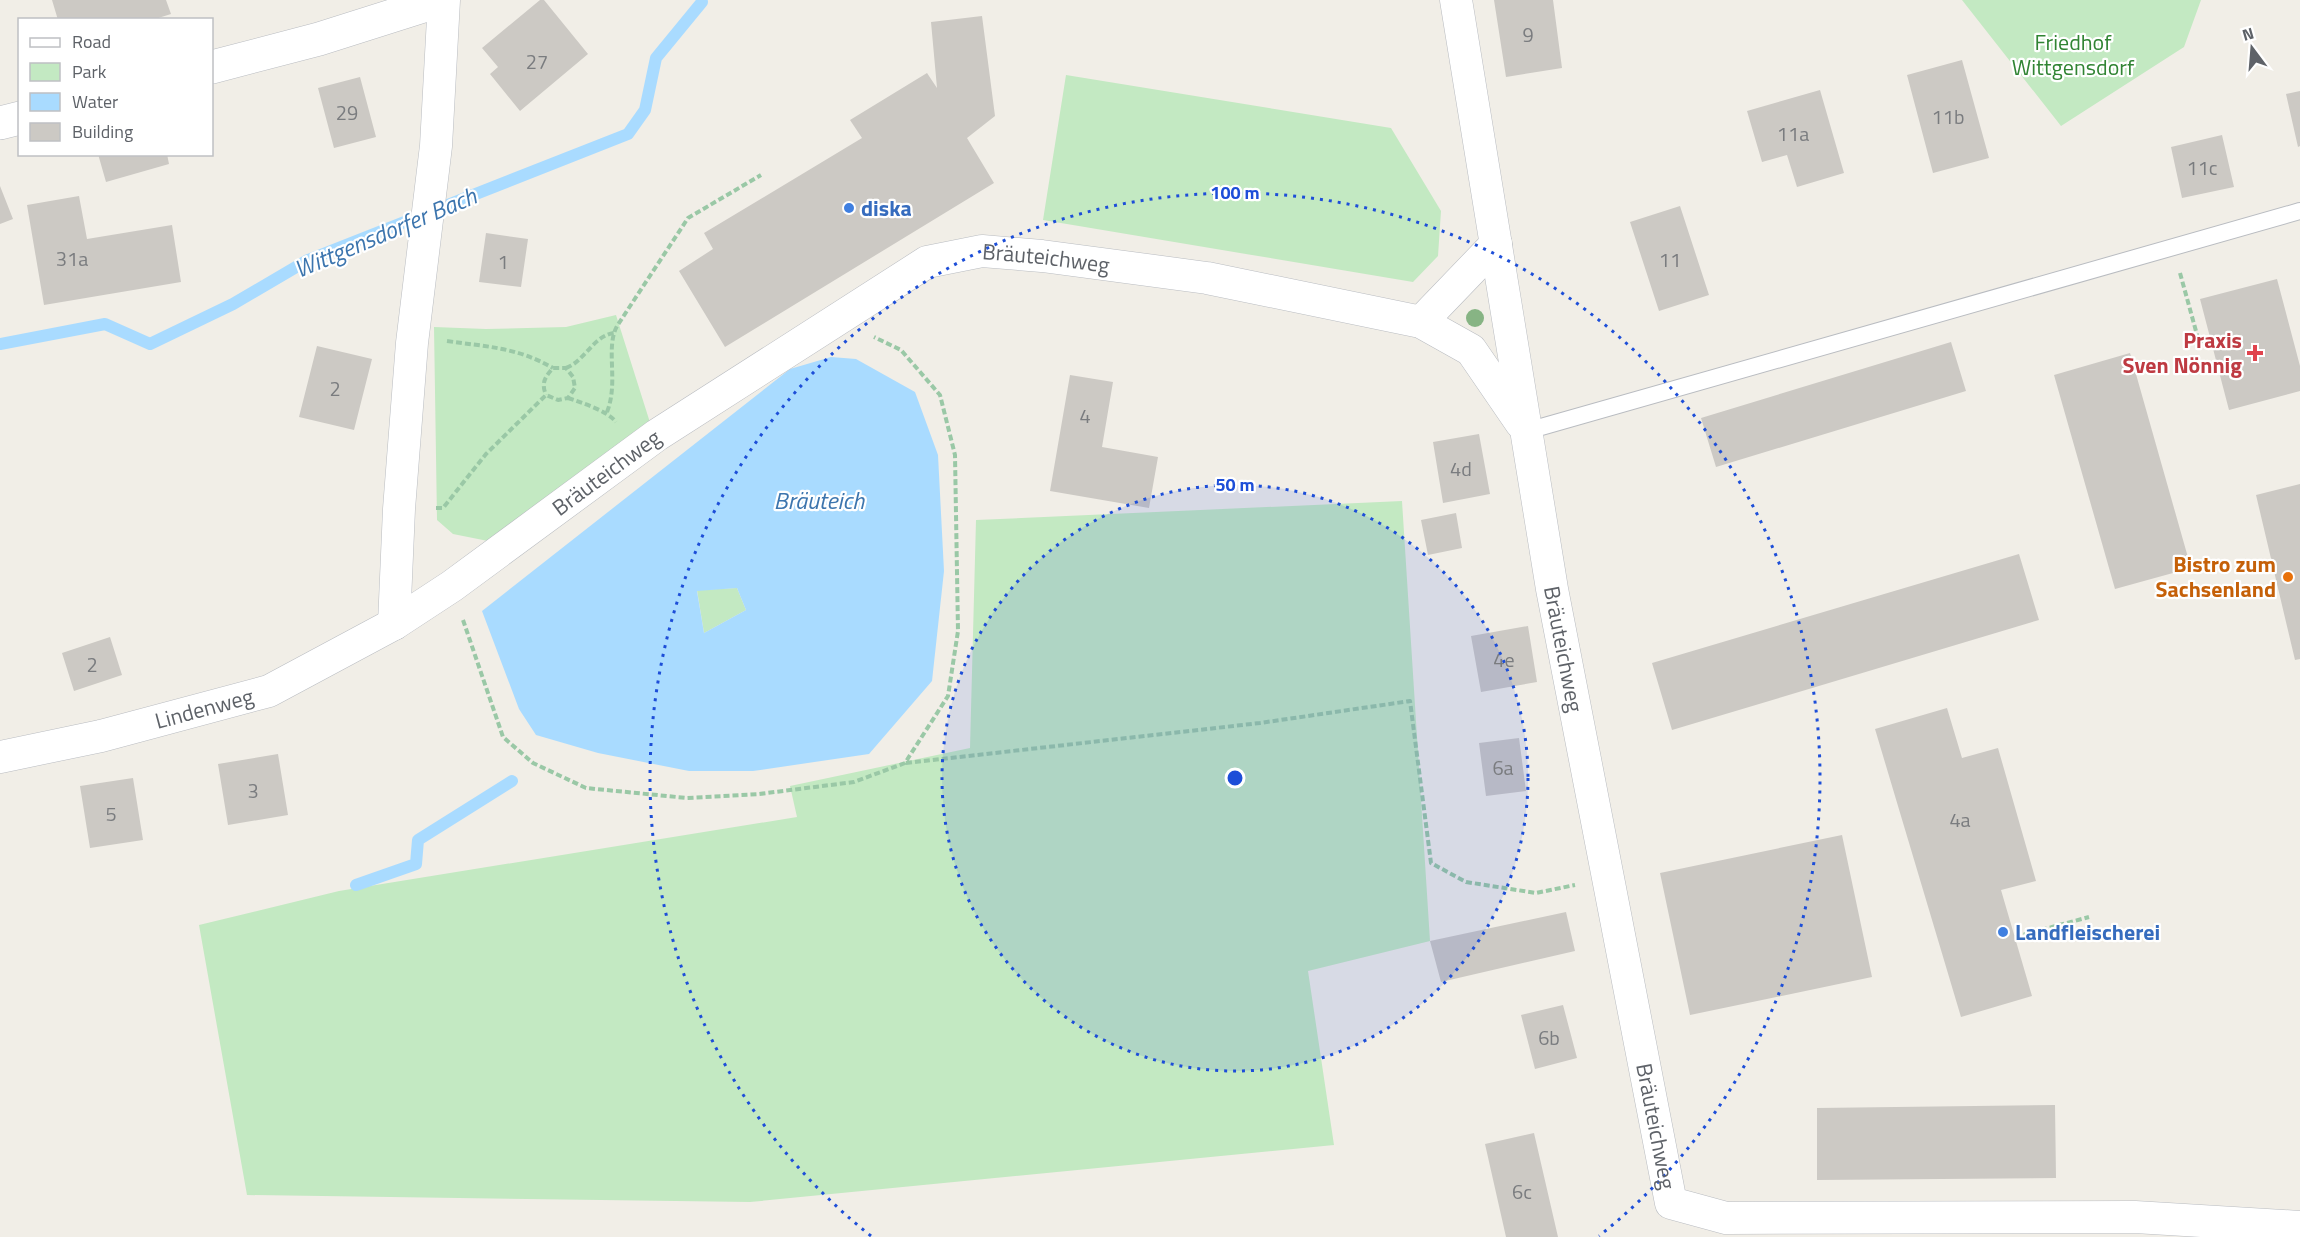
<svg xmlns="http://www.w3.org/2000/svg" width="2300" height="1237" font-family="'Titillium Web',sans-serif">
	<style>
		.green { fill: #c3e9c2 }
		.water { fill: #a9dbff; fill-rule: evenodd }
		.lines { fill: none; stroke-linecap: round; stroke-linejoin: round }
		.stream { stroke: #a9dbff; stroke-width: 12 }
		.building { fill: #ccc9c4 }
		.service-casing { stroke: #b9bcc1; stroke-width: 18 }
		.minor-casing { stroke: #b9bcc1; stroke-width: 33 }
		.tertiary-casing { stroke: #b9bcc1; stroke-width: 34 }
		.path { stroke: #9ac8a6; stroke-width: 4; stroke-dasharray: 6 3; stroke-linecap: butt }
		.service { stroke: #fff; stroke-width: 16 }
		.minor { stroke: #fff; stroke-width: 32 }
		.tertiary { stroke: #fff; stroke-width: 33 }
		.tree { fill: #87b484 }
		.ring { fill: none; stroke: #1d4ed8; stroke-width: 3; stroke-dasharray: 3 6 }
		.shop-dot { fill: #3f7fe0; stroke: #fff; stroke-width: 2 }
		.health-dot { fill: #e0444e; stroke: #fff; stroke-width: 2 }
		.food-dot { fill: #e8710a; stroke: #fff; stroke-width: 2 }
		.labels { text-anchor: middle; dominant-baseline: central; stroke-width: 4.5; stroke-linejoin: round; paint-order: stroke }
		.number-label { font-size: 20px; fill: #7a7c7f }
		.park-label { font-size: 22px; fill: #308433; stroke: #fff }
		.shop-label { font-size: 22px; font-weight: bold; fill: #366cbe; stroke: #fff; text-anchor: start }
		.street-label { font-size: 22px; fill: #5e6268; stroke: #fff }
		.health-label { font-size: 22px; font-weight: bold; fill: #be3a42; stroke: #fff; text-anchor: end }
		.food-label { font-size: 22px; font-weight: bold; fill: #c56008; stroke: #fff; text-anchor: end }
		.water-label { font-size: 24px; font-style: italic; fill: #3c75ae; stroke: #fff }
		.centre { fill: #1d4ed8; stroke: #fff; stroke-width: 3 }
		.ring-label { font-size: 18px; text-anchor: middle; font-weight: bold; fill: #1d4ed8; stroke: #fff; stroke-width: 4.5; stroke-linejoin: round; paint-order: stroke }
	</style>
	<rect width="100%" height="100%" fill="#f1eee7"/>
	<path class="green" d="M1962,0h239l-17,47 -123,79z
		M1066,75l325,53 50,83 -3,45 -25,26 -370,-62z
		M616,315l37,117 -165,109 -35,-7 -16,-14 -3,-193 52,2 80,-2z
		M1402,501l28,440 -122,30 26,174 -584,57 -503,-7 -48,-270 140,-34 458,-74 -7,-31 180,-38 6,-228z
		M737,588l9,22 -42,23 -7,-43z"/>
	<path class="water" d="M831,357l25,2 59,33 23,63 6,116 -12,110 -63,73 -116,17h-64l-91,-18 -62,-18 -17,-26 -37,-98 308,-242zM737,588l9,22 -42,23 -7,-42z"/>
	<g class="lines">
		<path class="stream" d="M0,344l105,-20 45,20 83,-40 75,-44 320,-126 17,-24 11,-52 46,-56
			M356,885l60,-21 2,-24 94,-59"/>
	</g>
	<path class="building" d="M52,0h114l5,14 -19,6h-94z
		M540,0h4l44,54 -68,57 -30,-37 8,-7 -16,-19z
		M1494,0h59l9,68 -56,9z
		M982,16l13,100 -28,22 27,45 -269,164 -46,-76 34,-22 -9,-16 158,-95 -12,-18 77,-47 10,15 -6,-66z
		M1962,60l27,98 -56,15 -26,-98z
		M360,77l16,60 -42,11 -16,-60z
		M1820,90l24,83 -47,14 -10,-32 -25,7 -15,-51z
		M2300,91v55l-2,1 -12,-53z
		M2222,135l12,52 -52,11 -11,-51z
		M98,154h69l2,10 -63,18z
		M0,186l13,33 -13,5z
		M79,196l8,43 85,-14 9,57 -137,23 -17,-100z
		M1680,206l29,89 -50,16 -29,-89z
		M486,233l42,6 -7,48 -42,-5z
		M2277,279l23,87v25l-71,19 -29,-111z
		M1951,342l15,49 -250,76 -15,-49z
		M317,346l55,13 -18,71 -55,-13z
		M2130,353l61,215 -76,21 -61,-214z
		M1070,375l43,7 -11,65 56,10 -9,51 -99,-17z
		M1479,434l11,60 -47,9 -10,-61z
		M2300,484v175l-5,1 -39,-165z
		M1456,513l6,35 -34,7 -7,-35z
		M2019,554l20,66 -367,110 -20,-67z
		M1528,626l9,56 -56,10 -10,-56z
		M110,637l12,38 -48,16 -12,-38z
		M1947,708l15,50 36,-10 38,133 -35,9 31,106 -71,21 -86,-288z
		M1519,738l7,53 -40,5 -7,-53z
		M278,754l10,61 -60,10 -10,-61z
		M133,778l10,62 -53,8 -10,-62z
		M1842,835l30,142 -182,38 -30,-142z
		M1566,912l9,39 -134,31 -11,-41z
		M1563,1005l14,53 -42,11 -14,-54z
		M2055,1105l1,73 -239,2v-72z
		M1534,1133l24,104h-52l-21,-93z"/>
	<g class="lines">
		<g class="service-casing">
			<path id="service" d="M1527,431l773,-220"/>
		</g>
		<g class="minor-casing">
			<g id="minor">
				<path id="s1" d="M1456,0l96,589 119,614 55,15 409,-1 165,10"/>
				<path d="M1421,322l75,-78"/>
				<path d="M394,624l5,-115 13,-166 24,-197 8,-146"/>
				<path id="s2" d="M0,757l101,-21 168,-45 125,-67 58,-38 205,-151 270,-173 55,-11 60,5 165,22 214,44 50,28 50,73"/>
			</g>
		</g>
		<g class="tertiary-casing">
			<path id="tertiary" d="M212,67l107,-28 123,-39
				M0,123l20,-5"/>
		</g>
		<path class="path" d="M2180,273l19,69 12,-3
			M447,341c41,6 69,6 106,27
			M566,368c19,-7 27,-32 48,-35
			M568,398c14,5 40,13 48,24
			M607,412c12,-30 -2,-64 10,-86l71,-108 73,-43
			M436,508h7l43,-54 60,-59 12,5 10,-2 7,-10 -2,-11 -7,-9h-13c-8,9 -12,15 -7,27
			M463,620l40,117 30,26 53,25 101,10 72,-4 95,-12 51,-19 43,-67 10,-65 -3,-176 -15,-60 -39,-45 -27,-13
			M906,763l354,-40 150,-22 21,162 35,19 70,11 39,-8
			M2015,937l74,-20"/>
		<use href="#service" class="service"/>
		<use href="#minor" class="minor"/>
		<use href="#tertiary" class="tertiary"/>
	</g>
	<circle class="tree" cx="1475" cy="318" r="9"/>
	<circle cx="1235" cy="778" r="293" fill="#1d4ed8" fill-opacity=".12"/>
	<g class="ring">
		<circle cx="1235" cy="778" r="293"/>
		<path d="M871 1236A585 585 0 1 1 1599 1236"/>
	</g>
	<g class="shop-dot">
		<circle cx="849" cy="208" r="6"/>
		<circle cx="2003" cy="932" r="6"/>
	</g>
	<path class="health-dot" d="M2252 344h6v6h6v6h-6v6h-6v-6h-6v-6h6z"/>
	<circle class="food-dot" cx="2288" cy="577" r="6"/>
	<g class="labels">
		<g class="number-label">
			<text x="1528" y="34">9</text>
			<text x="537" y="61">27</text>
			<text x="347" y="112">29</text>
			<text x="1948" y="116">11b</text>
			<text x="1793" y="133">11a</text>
			<text x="2202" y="167">11c</text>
			<text x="72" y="258">31a</text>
			<text x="1670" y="259">11</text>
			<text x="503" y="261">1</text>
			<text x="335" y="388">2</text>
			<text x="1085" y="415">4</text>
			<text x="1461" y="468">4d</text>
			<text x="1504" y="659">4e</text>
			<text x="92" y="664">2</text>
			<text x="1503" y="767">6a</text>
			<text x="253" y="790">3</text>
			<text x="111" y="813">5</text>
			<text x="1960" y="819">4a</text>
			<text x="1549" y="1037">6b</text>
			<text x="1522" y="1191">6c</text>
		</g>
		<g class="park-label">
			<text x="2073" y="42">Friedhof<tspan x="2073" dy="25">Wittgensdorf</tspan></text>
		</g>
		<g class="shop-label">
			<text x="861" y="208">diska</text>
			<text x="2015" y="932">Landfleischerei</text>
		</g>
		<g class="street-label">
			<text stroke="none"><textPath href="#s2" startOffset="1184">Bräuteichweg</textPath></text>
			<text stroke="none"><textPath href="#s2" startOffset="680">Bräuteichweg</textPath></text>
			<text stroke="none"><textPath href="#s1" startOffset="658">Bräuteichweg</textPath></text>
			<text stroke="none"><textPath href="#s2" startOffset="210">Lindenweg</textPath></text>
			<text stroke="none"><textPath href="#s1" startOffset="1144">Bräuteichweg</textPath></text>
		</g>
		<g class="health-label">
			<text x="2242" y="340">Praxis<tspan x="2242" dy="25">Sven Nönnig</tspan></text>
		</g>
		<g class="food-label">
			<text x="2276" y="564">Bistro zum<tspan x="2276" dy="25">Sachsenland</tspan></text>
		</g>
		<g class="water-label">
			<text transform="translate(385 232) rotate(-23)">Wittgensdorfer Bach</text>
			<text x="819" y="500">Bräuteich</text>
		</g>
	</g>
	<circle cx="1235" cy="778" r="9" class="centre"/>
	<g class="ring-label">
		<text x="1235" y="199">100 m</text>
		<text x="1235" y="491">50 m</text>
	</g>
	<rect x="18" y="18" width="195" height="138" fill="#ffffff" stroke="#bfc0c3" stroke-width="1.5"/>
	<rect x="30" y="38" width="30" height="9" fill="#ffffff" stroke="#bfc0c3" stroke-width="1.5"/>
	<text x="72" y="48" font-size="18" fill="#5e6268">Road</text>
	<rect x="30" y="63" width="30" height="18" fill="#c3e9c2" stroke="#bfc0c3" stroke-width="1.5"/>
	<text x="72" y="78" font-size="18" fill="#5e6268">Park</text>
	<rect x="30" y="93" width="30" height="18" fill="#a9dbff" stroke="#bfc0c3" stroke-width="1.5"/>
	<text x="72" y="108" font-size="18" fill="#5e6268">Water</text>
	<rect x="30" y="123" width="30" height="18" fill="#ccc9c4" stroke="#bfc0c3" stroke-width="1.5"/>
	<text x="72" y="138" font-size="18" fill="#5e6268">Building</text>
	<g transform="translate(2252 48) rotate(344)" stroke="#ffffff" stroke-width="4.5" paint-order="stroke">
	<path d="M0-4.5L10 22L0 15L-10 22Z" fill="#5e6268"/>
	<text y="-9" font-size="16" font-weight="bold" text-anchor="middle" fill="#5e6268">N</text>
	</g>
</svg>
